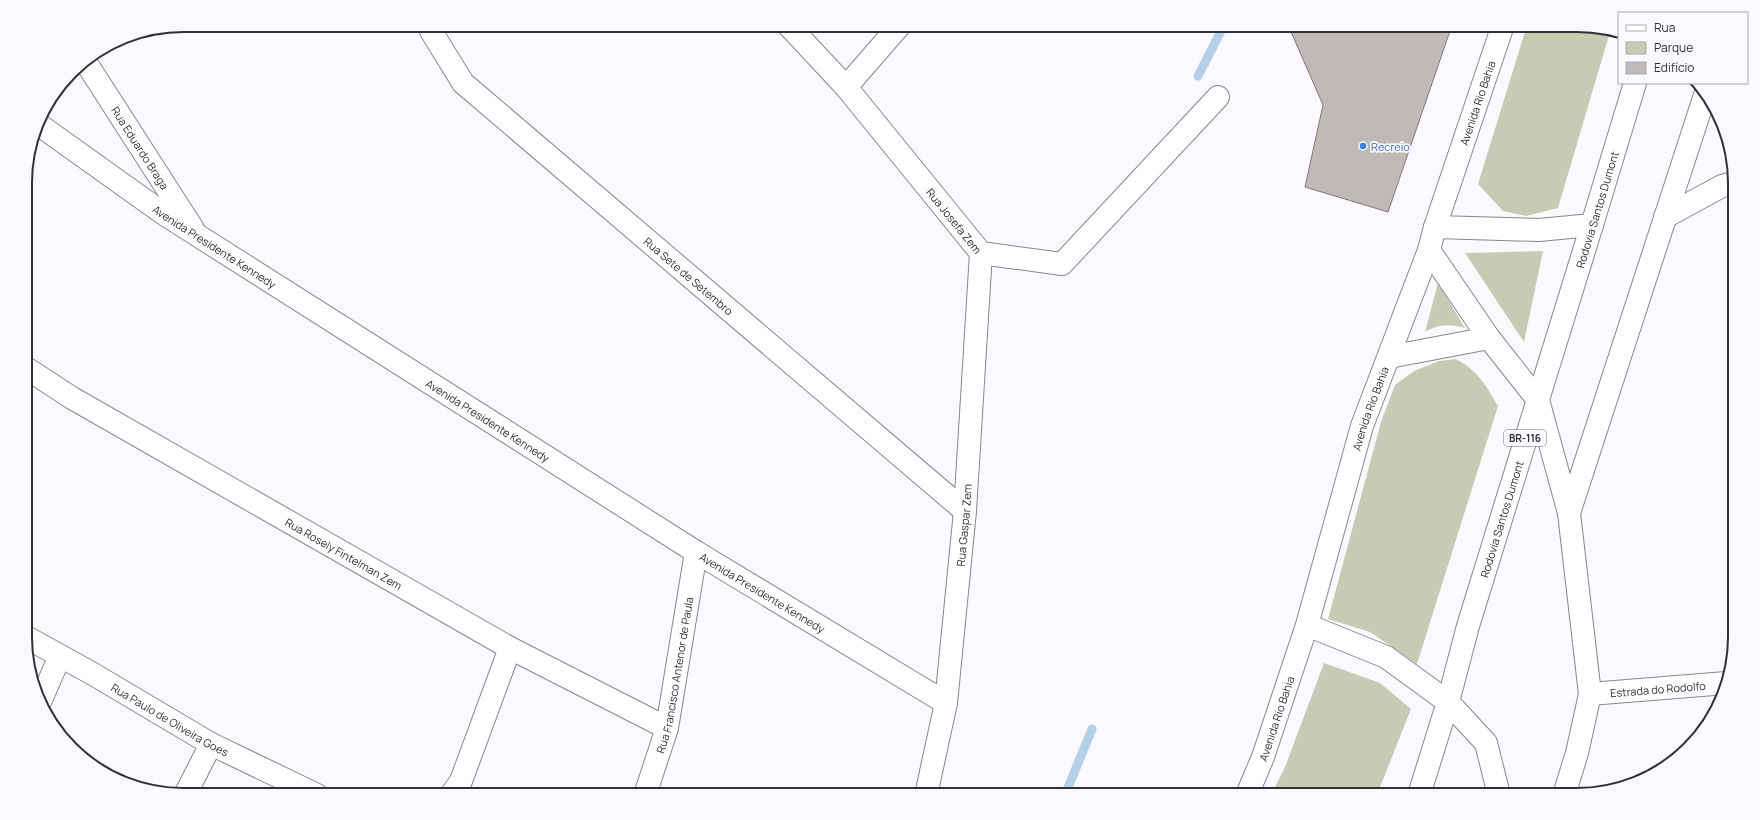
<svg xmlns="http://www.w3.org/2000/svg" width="1760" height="820" font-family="Manrope,sans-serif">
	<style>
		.green { fill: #c8cab3 }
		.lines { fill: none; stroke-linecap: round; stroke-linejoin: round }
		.stream { stroke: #b4d0e7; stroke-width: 9 }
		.building { fill: #bfb9b7; stroke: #7f7977 }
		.minor-casing { stroke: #89878c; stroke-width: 24 }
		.highway-casing { stroke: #89878c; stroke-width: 24 }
		.minor { stroke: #fff; stroke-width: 22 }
		.highway { stroke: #fff; stroke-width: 22 }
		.shop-dot { fill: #3f7fe0; stroke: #fbf9ff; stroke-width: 1.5 }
		.labels { text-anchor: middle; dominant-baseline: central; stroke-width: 3.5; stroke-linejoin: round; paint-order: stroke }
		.shield { fill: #fbf9ff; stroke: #6e6c70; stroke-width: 1 }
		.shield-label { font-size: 10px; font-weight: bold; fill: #313032 }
		.street-label { font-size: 11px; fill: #313032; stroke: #fbf9ff }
		.shop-label { font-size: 11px; fill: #366cbe; stroke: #fbf9ff; text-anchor: start }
		.rim { fill: none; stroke: #313032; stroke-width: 2 }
	</style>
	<rect width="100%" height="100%" fill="#fbf9ff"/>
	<path class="green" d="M1527,25h50l33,7 -52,176 -32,8 -23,-5 -25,-27z
		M1543,251l-19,91 -59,-89z
		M1438,283l27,45c-17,-4 -24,-4 -40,4z
		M1456,359c23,13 29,25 42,47l-81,258 -47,-32 -42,-13 53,-197 14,-37 19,-14 25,-10z
		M1324,663l56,20 31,26 -34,86h-106l14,-28z"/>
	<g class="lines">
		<path class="stream" d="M1198,76l26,-51
			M1065,795l27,-66"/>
	</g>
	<path class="building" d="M1288,25h164l-64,187 -83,-25 18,-82z"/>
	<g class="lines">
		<g class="minor-casing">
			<g id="minor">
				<path id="s1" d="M430,25l1,6 32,52 502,428"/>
				<path id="s2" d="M788,25l58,62 135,166 81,11 156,-167"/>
				<path id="s3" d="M85,61l108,168"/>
				<path d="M846,87l54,-62"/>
				<path id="s4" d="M38,124l126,90 33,21 499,317 250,151"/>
				<path d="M1665,217l57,-31 12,-3"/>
				<path d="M1435,227l104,3 53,-5"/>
				<path d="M1429,250l60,88 49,62"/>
				<path d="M1389,357l100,-19"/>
				<path id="s5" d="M26,368l46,30 438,250 157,80"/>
				<path d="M1569,513l137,-421"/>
				<path id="s6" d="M26,637l67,37 118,70 106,51"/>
				<path id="s7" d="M1590,694l136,-11"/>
				<path d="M40,702l20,-46"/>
				<path d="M185,795l26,-51"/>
				<path d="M451,795l10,-14 49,-133"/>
				<path id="s8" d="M645,795l22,-67 29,-176"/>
				<path id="s9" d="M926,795l20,-92 19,-192 16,-258"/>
				<path id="s10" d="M1247,795l16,-38 44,-132 55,-199 67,-176 6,-23 68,-202"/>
			</g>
		</g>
		<g class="highway-casing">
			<g id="highway">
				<path d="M1538,400l31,113 21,181 -13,59 -13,42"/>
				<path d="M1307,625l79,32 62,45 38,41 13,52"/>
				<path id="s11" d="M1419,795l29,-93 20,-76 124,-401 43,-142"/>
			</g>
		</g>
		<use href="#minor" class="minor"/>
		<use href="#highway" class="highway"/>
	</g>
	<circle class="shop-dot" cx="1363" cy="146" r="4"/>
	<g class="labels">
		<rect class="shield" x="1504" y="430" width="42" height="16" rx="3"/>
		<g class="shield-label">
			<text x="1525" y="438">BR-116</text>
		</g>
		<g class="street-label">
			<text stroke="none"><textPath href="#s10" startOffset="730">Avenida Rio Bahia</textPath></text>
			<text stroke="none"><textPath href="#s3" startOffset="103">Rua Eduardo Braga</textPath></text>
			<text stroke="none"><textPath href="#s11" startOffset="612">Rodovia Santos Dumont</textPath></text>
			<text stroke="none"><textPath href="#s2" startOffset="257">Rua Josefa Zem</textPath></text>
			<text stroke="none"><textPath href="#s4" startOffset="215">Avenida Presidente Kennedy</textPath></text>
			<text stroke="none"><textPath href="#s1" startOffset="364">Rua Sete de Setembro</textPath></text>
			<text stroke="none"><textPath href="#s10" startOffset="406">Avenida Rio Bahia</textPath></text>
			<text stroke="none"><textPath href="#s4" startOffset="539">Avenida Presidente Kennedy</textPath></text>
			<text stroke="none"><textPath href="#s11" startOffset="288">Rodovia Santos Dumont</textPath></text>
			<text stroke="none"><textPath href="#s9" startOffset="273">Rua Gaspar Zem</textPath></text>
			<text stroke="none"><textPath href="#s5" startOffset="368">Rua Rosely Fintelman Zem</textPath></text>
			<text stroke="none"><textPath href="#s4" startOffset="863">Avenida Presidente Kennedy</textPath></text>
			<text stroke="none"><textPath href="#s8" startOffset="124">Rua Francisco Antenor de Paula</textPath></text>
			<text stroke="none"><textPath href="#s7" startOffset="68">Estrada do Rodolfo</textPath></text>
			<text stroke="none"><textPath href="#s10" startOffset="82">Avenida Rio Bahia</textPath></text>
			<text stroke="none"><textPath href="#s6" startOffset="166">Rua Paulo de Oliveira Goes</textPath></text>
		</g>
		<g class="shop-label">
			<text x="1371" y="146">Recreio</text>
		</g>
	</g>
	<path d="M0 0H1760V820H0ZM183 32H1577A151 151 0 0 1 1728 183V637A151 151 0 0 1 1577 788H183A151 151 0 0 1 32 637V183A151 151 0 0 1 183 32Z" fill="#fbf9ff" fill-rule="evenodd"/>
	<path class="rim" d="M183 32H1577A151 151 0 0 1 1728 183V637A151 151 0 0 1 1577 788H183A151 151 0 0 1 32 637V183A151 151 0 0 1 183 32Z"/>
	<rect x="1618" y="12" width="130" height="72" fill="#fbf9ff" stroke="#aaa9ad"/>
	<rect x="1626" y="25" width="20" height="6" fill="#ffffff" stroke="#aaa9ad"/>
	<text x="1654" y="32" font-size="12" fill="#313032">Rua</text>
	<rect x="1626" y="42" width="20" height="12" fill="#c8cab3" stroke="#aaa9ad"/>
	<text x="1654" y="52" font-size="12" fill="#313032">Parque</text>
	<rect x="1626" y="62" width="20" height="12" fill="#bfb9b7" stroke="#aaa9ad"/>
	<text x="1654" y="72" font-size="12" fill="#313032">Edifício</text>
</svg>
